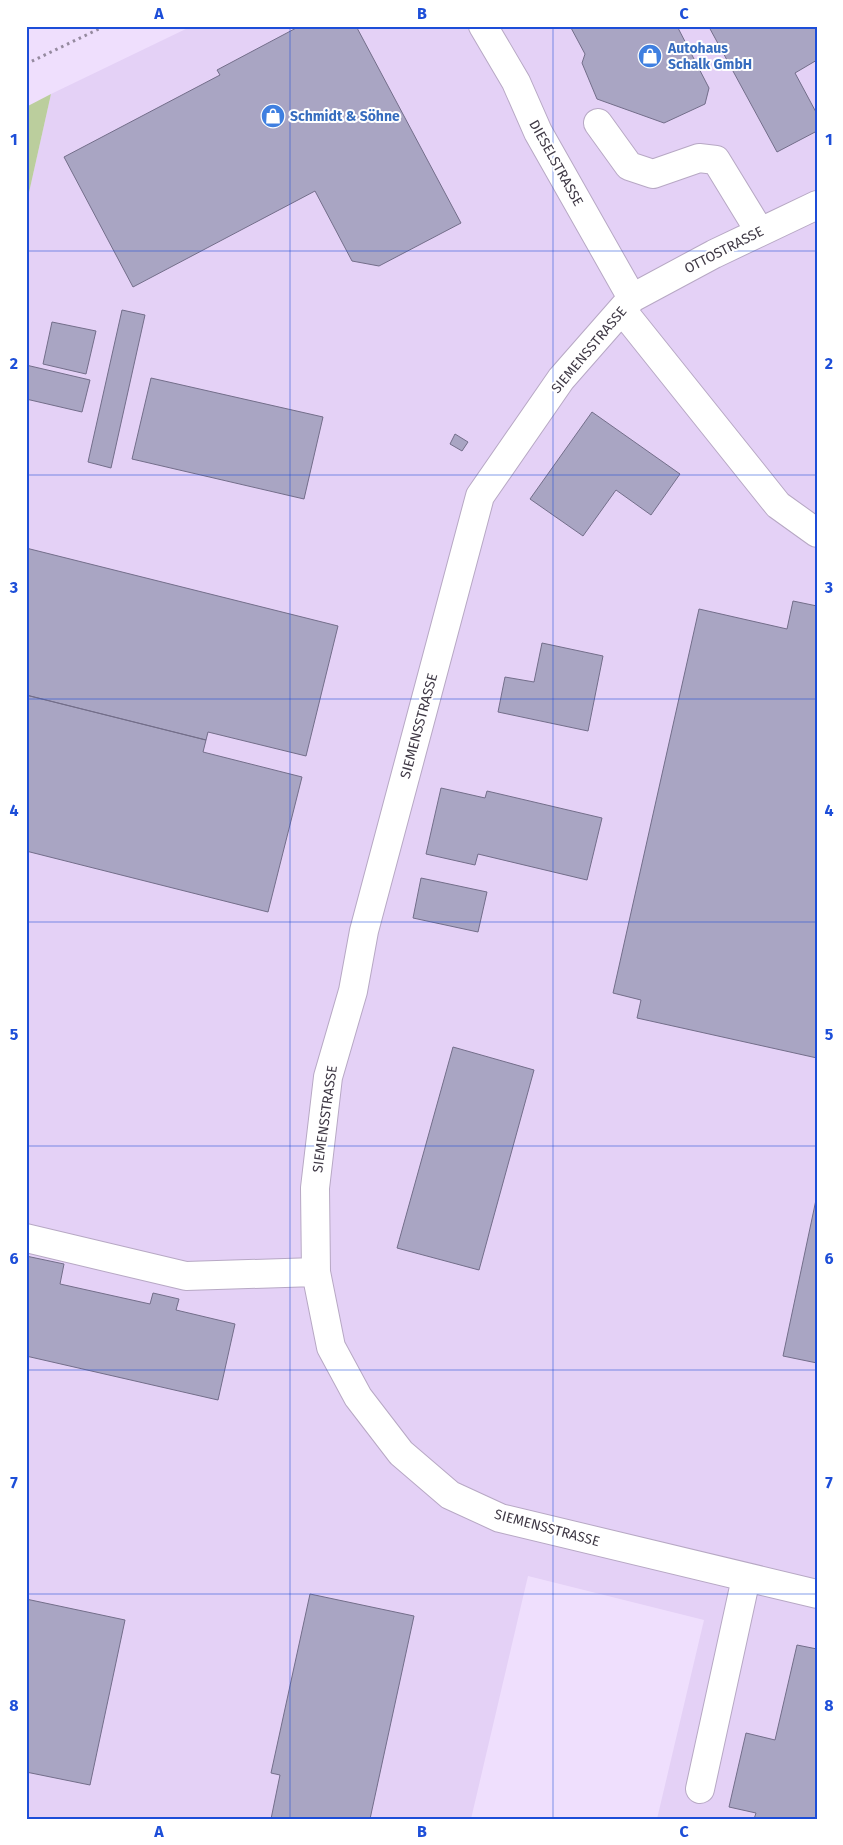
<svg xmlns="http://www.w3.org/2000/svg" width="843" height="1845" font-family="'Fira Sans',sans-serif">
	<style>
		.built { fill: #e4d1f6 }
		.green { fill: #bbce9d }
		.building { fill: #a9a5c3; stroke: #736e8a }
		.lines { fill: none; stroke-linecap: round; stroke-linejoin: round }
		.minor-casing { stroke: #b7a8c4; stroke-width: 30 }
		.path { stroke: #958a9f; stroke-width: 3; stroke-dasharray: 2.5 4; stroke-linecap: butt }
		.minor { stroke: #fff; stroke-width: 28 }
		.grid { fill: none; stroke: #1d4ed8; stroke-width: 1; stroke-opacity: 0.55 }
		.labels { text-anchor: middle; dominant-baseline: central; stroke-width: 4; stroke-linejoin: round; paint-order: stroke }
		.shop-label { font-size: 14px; font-weight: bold; fill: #366cbe; stroke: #fff; text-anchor: start }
		.street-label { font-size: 14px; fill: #403a46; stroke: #fff }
		.neatline { fill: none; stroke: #1d4ed8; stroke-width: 2 }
		.grid-label { font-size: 16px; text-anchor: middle; font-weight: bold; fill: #1d4ed8 }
	</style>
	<rect width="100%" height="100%" fill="#efdffd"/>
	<path class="built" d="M192,26h625v1793h-160l47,-199 -176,-44 -57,243h-445v-1613l25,-112z"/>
	<path class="green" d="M51,94l-25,112v-99z"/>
	<path class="building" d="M300,26h56l105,197 -82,43 -27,-5 -37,-70 -182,96 -69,-130 156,-82 -3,-5z
		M570,26h107l32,62 -4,16 -41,19 -67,-24 -15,-36 3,-9z
		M711,26h106v34l-22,13 22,41v17l-40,21 -68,-125z
		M122,310l23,5 -34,153 -23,-6z
		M52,322l44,9 -10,43 -43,-10z
		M26,365l64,15 -8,32 -56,-13z
		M151,378l172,39 -19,82 -172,-40z
		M592,412l88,62 -29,41 -35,-25 -33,46 -53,-37z
		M455,434l13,8 -6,9 -12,-7z
		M26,548l312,78 -32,130 -98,-24 -2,8 -180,-45z
		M793,601l24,5v452l-180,-40 4,-18 -28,-7 86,-384 88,20z
		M542,643l61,13 -15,75 -90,-19 7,-35 29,5z
		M26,695l180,45 -3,12 99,25 -34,135 -242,-61z
		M441,788l44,10 2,-7 115,27 -15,62 -109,-26 -3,11 -49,-11z
		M421,878l66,14 -9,40 -65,-14z
		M453,1047l81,23 -55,200 -82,-22z
		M817,1195v168l-34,-7z
		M26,1256l38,8 -4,20 90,20 3,-11 26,6 -3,11 59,14 -17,76 -192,-44z
		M310,1594l104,22 -44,203h-99l9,-44 -9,-2z
		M26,1599l99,21 -35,165 -64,-13z
		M797,1645l20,4v170h-63l2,-6 -27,-6 17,-74 29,7z"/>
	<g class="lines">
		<g class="minor-casing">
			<path id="minor" d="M483,26l33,56 22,50 94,166
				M598,123l31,43 24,8 46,-16 17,2 44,72
				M817,205l-103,49 -82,44 -71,81 -81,117 -116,435 -11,60 -25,86 -13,111 1,84 15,75 27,50 43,56 49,42 50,23 317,76
				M622,310l156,195 39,28
				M26,1238l160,38 130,-4
				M700,1789l46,-211"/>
		</g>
		<path class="path" d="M26,64l79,-38"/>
		<use href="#minor" class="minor"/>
	</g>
	<path class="grid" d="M290,26v1793M553,26v1793M26,251h791M26,475h791M26,699h791M26,922h791M26,1146h791M26,1370h791M26,1594h791"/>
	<defs>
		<g id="shop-disc" transform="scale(1.25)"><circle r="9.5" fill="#3f7fe0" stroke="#fff"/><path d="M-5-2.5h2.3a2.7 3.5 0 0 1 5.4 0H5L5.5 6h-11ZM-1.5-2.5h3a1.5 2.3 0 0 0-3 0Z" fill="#fff"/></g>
	</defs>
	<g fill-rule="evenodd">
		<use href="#shop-disc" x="650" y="56"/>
		<use href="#shop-disc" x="273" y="116"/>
	</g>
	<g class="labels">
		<g class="shop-label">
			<text x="668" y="48">Autohaus<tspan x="668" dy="16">Schalk GmbH</tspan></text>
			<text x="290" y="116">Schmidt &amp; Söhne</text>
		</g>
		<g class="street-label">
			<text transform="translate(556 163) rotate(61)">DIESELSTRASSE</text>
			<text transform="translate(724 250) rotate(-27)">OTTOSTRASSE</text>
			<text transform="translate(589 350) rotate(-50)">SIEMENSSTRASSE</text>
			<text transform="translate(419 726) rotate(-75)">SIEMENSSTRASSE</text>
			<text transform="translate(325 1119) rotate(-82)">SIEMENSSTRASSE</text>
			<text transform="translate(547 1528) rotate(15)">SIEMENSSTRASSE</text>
		</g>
	</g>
	<rect width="843" height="1845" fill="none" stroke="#ffffff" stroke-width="55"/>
	<rect x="28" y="28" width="788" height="1790" class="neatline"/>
	<g class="grid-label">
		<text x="159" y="19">A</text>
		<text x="422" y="19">B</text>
		<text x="684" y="19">C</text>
		<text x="14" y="145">1</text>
		<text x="829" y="145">1</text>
		<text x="14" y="369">2</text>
		<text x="829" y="369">2</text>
		<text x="14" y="593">3</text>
		<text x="829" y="593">3</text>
		<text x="14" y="816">4</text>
		<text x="829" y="816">4</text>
		<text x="14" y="1040">5</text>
		<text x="829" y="1040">5</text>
		<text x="14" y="1264">6</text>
		<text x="829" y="1264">6</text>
		<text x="14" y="1488">7</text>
		<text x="829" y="1488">7</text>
		<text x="14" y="1711">8</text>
		<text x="829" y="1711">8</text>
		<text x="159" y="1837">A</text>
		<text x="422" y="1837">B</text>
		<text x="684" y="1837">C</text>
	</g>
</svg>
